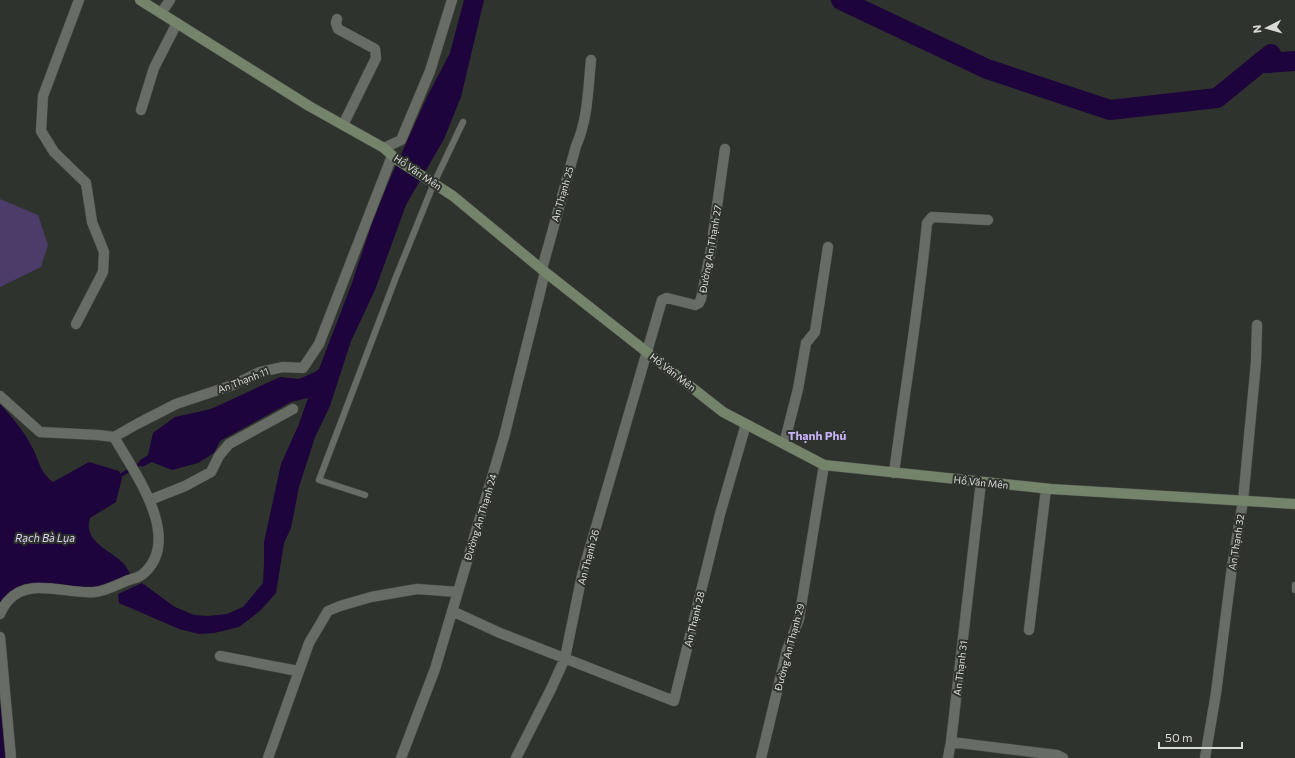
<svg xmlns="http://www.w3.org/2000/svg" width="1295" height="758" font-family="Commissioner,sans-serif">
	<style>
		.green { fill: #4b3c6a }
		.water { fill: #1d043c }
		.lines { fill: none; stroke-linecap: round; stroke-linejoin: round }
		.stream { stroke: #1d043c; stroke-width: 3.5 }
		.river { stroke: #1d043c; stroke-width: 20 }
		.lane-casing { stroke: #4d504b; stroke-width: 7 }
		.street-casing { stroke: #4d504b; stroke-width: 11 }
		.secondary-casing { stroke: #4d504b; stroke-width: 11 }
		.lane { stroke: #676c65; stroke-width: 6 }
		.street { stroke: #676c65; stroke-width: 10 }
		.secondary { stroke: #74846b; stroke-width: 10 }
		.labels { text-anchor: middle; dominant-baseline: central; stroke-width: 4; stroke-linejoin: round; paint-order: stroke }
		.street-label { font-size: 10px; fill: #d8dad6; stroke: #2f332d }
		.water-label { font-size: 11px; font-style: italic; fill: #d9cff4; stroke: #2f332d }
		.quarter-label { font-size: 12px; font-weight: bold; fill: #c7b2f8; stroke: #2f332d }
	</style>
	<rect width="100%" height="100%" fill="#2f332d"/>
	<path class="green" d="M0,199l38,16 10,30 -7,22 -41,20z"/>
	<path class="water" d="M464,0h20l-23,97 -17,42 -38,66 -31,85 -24,51 -21,65 -15,31 -16,50 -8,41 -7,15 -8,50 -16,18 -21,16 -25,6 -15,1 -20,-5 -60,-26 -1,-9 24,-11 33,24 19,8 14,1 19,-2 16,-7 20,-24 1,-19v-22l17,-78 18,-40 9,-26 -17,4 -71,39 -6,12 -16,10 -26,7 -20,-8 -10,5 -3,-6 9,-6 5,-22 22,-16 36,-8 69,-32 19,2 16,-7 4,-3 33,-86 20,-60 17,-42 38,-84 23,-44z
		M0,404c12,13 24,27 32,43 8,15 7,24 21,35l36,-20 30,9 3,7 -6,24 -26,16c-7,23 18,31 32,44 4,3 6,9 9,13l-35,14 -78,1 -15,8 -3,6z
		M0,700l5,58h-5z"/>
	<g class="lines">
		<path class="stream" d="M121,475l19,-11"/>
		<path class="river" d="M841,0l146,69 123,41 107,-12 54,-44 -4,9 28,-2"/>
		<g class="lane-casing">
			<path id="lane" d="M365,495l-46,-15 77,-203 38,-94 29,-61
				M1295,590v-5"/>
		</g>
		<g class="street-casing">
			<path id="street" d="M161,13l9,-13
				M337,19l-1,4 2,6 37,20 1,9 -33,67
				M141,110l13,-42 23,-45
				M384,148l17,-8 29,-69 22,-71
				M542,269l34,-123c12,-27 12,-57 15,-86
				M76,324l27,-52 1,-20 -12,-30 -6,-39 -32,-31 -13,-21 2,-35 36,-96
				M0,396l40,36 58,3 16,2 23,-13 39,-20 57,-19 27,-13 23,-5 20,1 16,-24 73,-188
				M784,444l14,-55 8,-46 9,-11 13,-85
				M894,473c11,-84 25,-166 33,-250l5,-6 56,3
				M981,482l-30,260 106,13 6,3
				M150,500l35,-14 26,-14 8,-16 10,-12 64,-35
				M452,611l48,22 174,68 46,-187 26,-90
				M0,614c2,-4 4,-9 8,-13 20,-25 60,-6 87,-9 10,-1 22,-7 31,-11 5,-2 13,-3 17,-7 41,-35 -9,-102 -29,-137
				M1029,630l17,-141
				M0,637l11,121
				M220,656l78,15
				M268,758l41,-115 19,-32 12,-5 31,-9 46,-8 41,3
				M401,758l34,-89 69,-232 41,-165
				M516,758l35,-69 14,-31 17,-83 80,-275 5,-2 28,7 4,-2 2,-4 10,-50 14,-100
				M761,758l26,-108 12,-31 25,-154
				M948,758l3,-16
				M1205,758l11,-65 16,-126 11,-66 13,-139 1,-37"/>
		</g>
		<g class="secondary-casing">
			<path id="secondary" d="M140,0l169,106 75,42 12,11 57,37 92,76 178,140 101,53 227,24 244,15"/>
		</g>
		<use href="#lane" class="lane"/>
		<use href="#street" class="street"/>
		<use href="#secondary" class="secondary"/>
	</g>
	<g class="labels">
		<g class="street-label">
			<text transform="translate(418 172) rotate(34)">Hồ Văn Mên</text>
			<text transform="translate(562 194) rotate(-74)">An Thạnh 25</text>
			<text transform="translate(710 249) rotate(-80)">Đường An Thạnh 27</text>
			<text transform="translate(673 372) rotate(38)">Hồ Văn Mên</text>
			<text transform="translate(243 380) rotate(-21)">An Thạnh 11</text>
			<text transform="translate(981 482) rotate(6)">Hồ Văn Mên</text>
			<text transform="translate(480 517) rotate(-73)">Đường An Thạnh 24</text>
			<text transform="translate(1236 542) rotate(-81)">An Thạnh 32</text>
			<text transform="translate(588 557) rotate(-75)">An Thạnh 26</text>
			<text transform="translate(694 619) rotate(-76)">An Thạnh 28</text>
			<text transform="translate(789 647) rotate(-75)">Đường An Thạnh 29</text>
			<text transform="translate(960 668) rotate(-83)">An Thạnh 31</text>
		</g>
		<g class="water-label">
			<text x="45" y="537">Rạch Bà Lụa</text>
		</g>
		<g class="quarter-label">
			<text x="817" y="435">Thạnh Phú</text>
		</g>
	</g>
	<g transform="translate(1267 28) rotate(264)" stroke="#2f332d" stroke-width="3" paint-order="stroke">
	<path d="M0-3L7 15L0 10L-7 15Z" fill="#d8dad6"/>
	<text y="-6" font-size="11" font-weight="bold" text-anchor="middle" fill="#d8dad6">N</text>
	</g>
	<path d="M1159 742v6h83v-6" fill="none" stroke="#d8dad6" stroke-width="2"/>
	<text x="1165" y="742" font-size="12" fill="#d8dad6" stroke="#2f332d" stroke-width="3" paint-order="stroke">50 m</text>
</svg>
